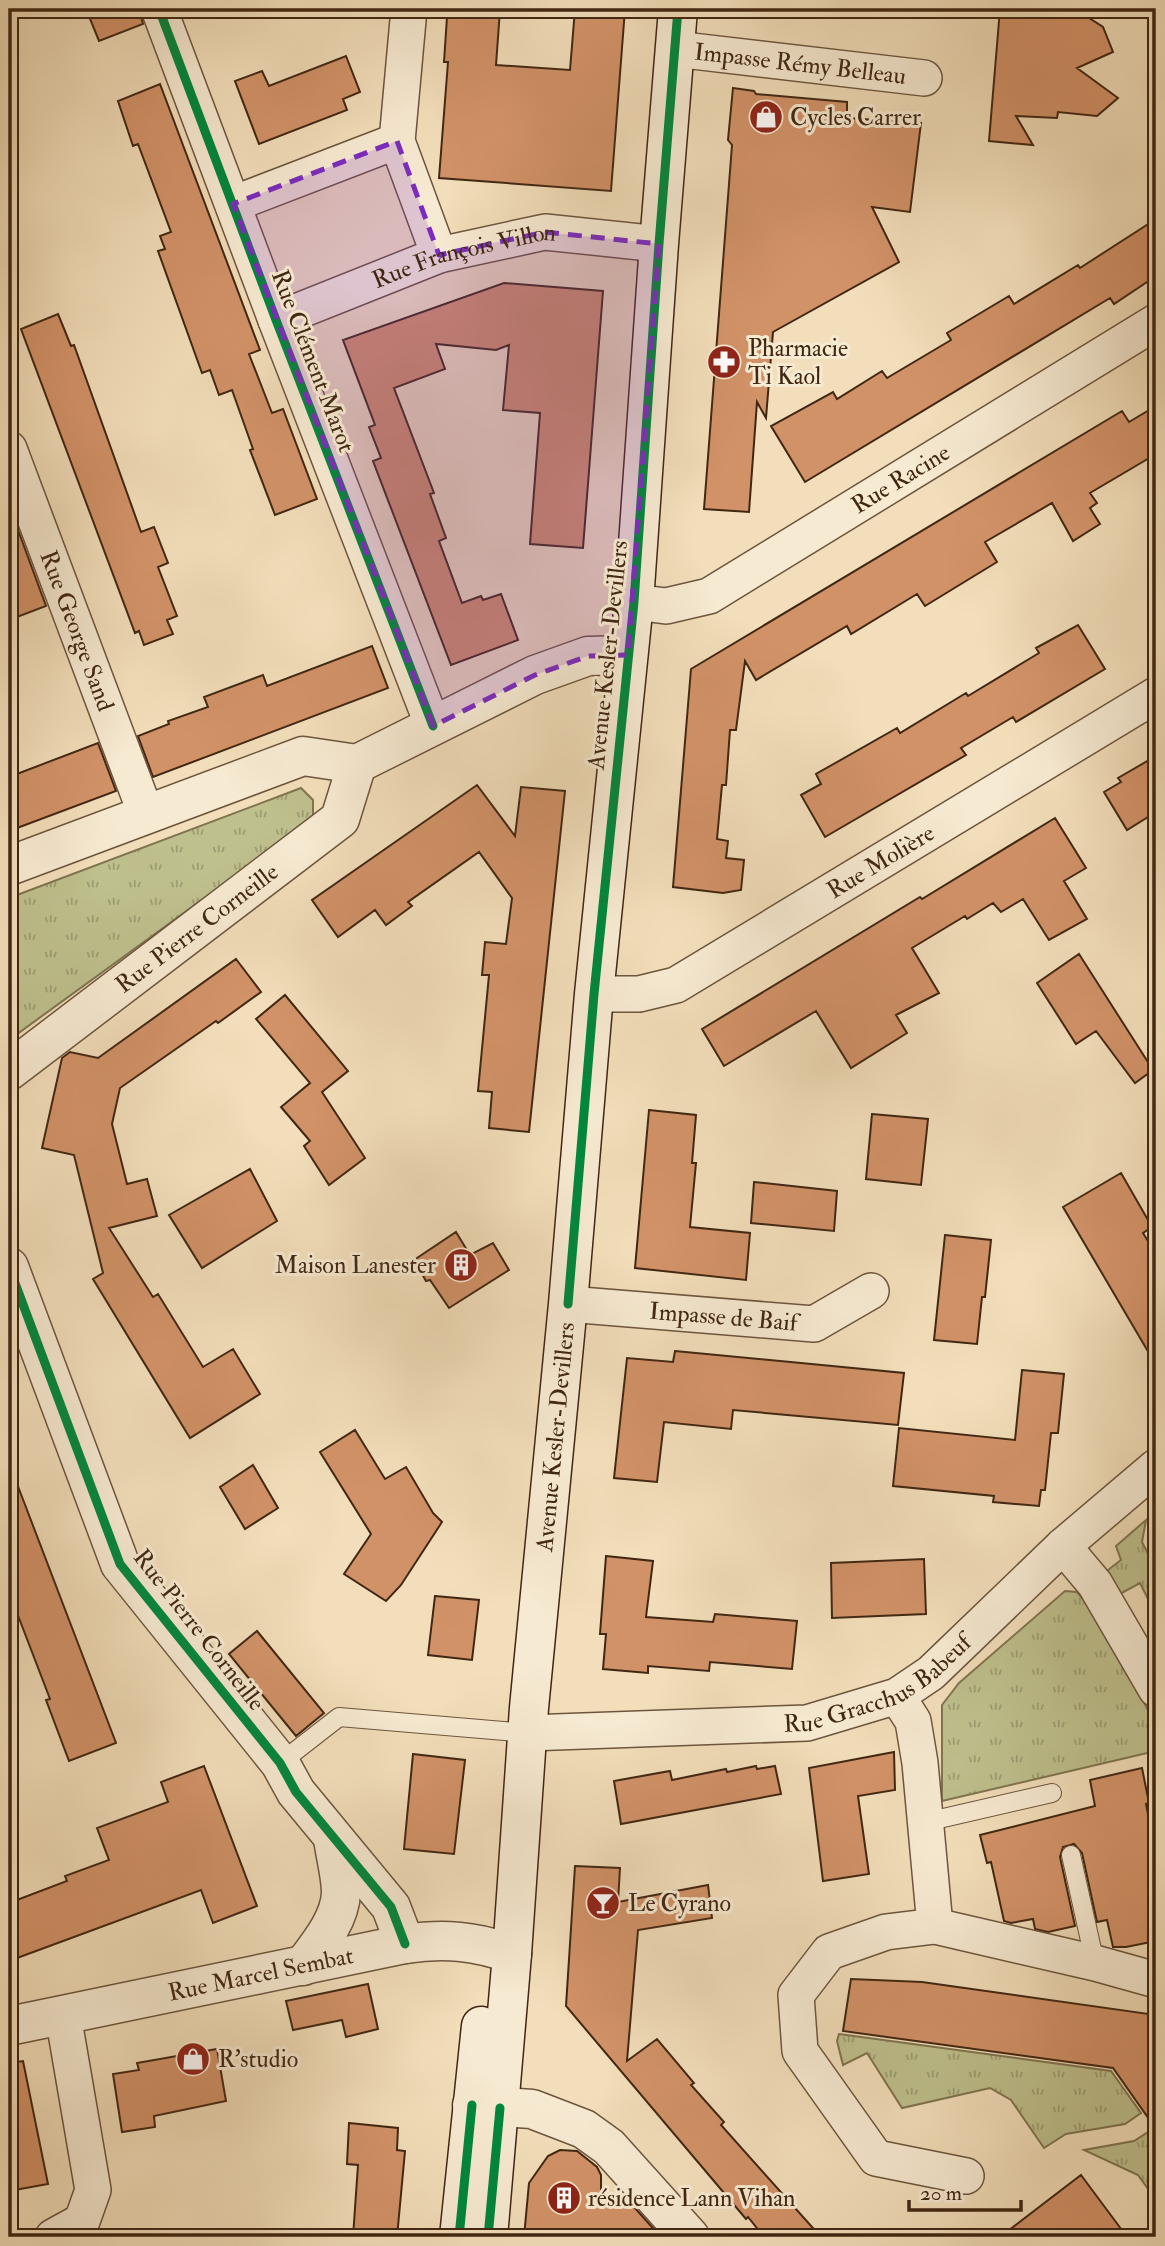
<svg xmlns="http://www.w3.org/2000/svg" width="1165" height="2246" font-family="'IM FELL Double Pica',serif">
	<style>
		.grass { fill: url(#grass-tufts); stroke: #807450; stroke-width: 2 }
		.building { fill: #d29268; stroke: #412713; stroke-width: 2 }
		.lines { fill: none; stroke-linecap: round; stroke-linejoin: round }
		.service-casing { stroke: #6d553d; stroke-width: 20 }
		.minor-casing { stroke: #6d553d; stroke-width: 38 }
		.tertiary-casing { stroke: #6d553d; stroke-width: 41 }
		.secondary-casing { stroke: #412713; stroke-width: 41 }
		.service { stroke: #f7ead2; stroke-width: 18 }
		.minor { stroke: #f7ead2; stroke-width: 35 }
		.tertiary { stroke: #f7ead2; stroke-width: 38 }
		.secondary { stroke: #f7ead2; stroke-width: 38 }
		.cycleway-casing { stroke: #f7ead2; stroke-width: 13 }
		.cycleway { stroke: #00873e; stroke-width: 9 }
		.marked { fill: #7b2cbf; fill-opacity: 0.2; stroke: #7b2cbf; stroke-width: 5; stroke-dasharray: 14 9; stroke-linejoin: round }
		.labels { text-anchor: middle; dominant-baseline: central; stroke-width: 6; stroke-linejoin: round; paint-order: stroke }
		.street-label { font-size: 24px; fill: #412713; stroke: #f7ead2 }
		.poi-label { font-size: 24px; fill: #412713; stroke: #f7ead2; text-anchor: start }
	</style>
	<defs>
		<pattern id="grass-tufts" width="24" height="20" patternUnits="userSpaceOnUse" patternTransform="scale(1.75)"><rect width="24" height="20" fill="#bec08d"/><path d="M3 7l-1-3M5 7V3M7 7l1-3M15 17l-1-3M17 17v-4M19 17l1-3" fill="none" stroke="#9c9c72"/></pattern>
	</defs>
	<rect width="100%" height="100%" fill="#f2deba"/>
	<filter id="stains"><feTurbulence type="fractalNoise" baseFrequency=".00286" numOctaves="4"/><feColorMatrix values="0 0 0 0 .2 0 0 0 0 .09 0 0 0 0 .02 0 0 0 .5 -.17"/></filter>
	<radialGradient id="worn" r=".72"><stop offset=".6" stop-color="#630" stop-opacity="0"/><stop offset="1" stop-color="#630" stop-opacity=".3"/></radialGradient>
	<path class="grass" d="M301,788l12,12v19l-304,221v-142z
		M1146,1520l-4,22 14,27v46l-16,-32 -22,12 -19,-18 22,-17 -5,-14z
		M1065,1591l12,1 20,23 59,110v26l-214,50v-96l17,-22z
		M839,2034l272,37 30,42 -16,11 -59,10 -22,14 -33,-48 -21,-12 -88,20 -35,-55 -24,12 -6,-24z
		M1153,2129l3,5v66l-18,-25 -54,-25 50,-9z"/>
	<path class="building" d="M86,9h53l4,15 -44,17z
		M468,9l32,1 -4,55 74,5 5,-61h50l-14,182 -172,-13 9,-116h-4l3,-45z
		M1000,9h75l28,18 10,25 -36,16 41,30 -21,18 -39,-4 -1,6 -41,-2 17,29 -44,-4z
		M346,56l14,36 -17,7 4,11 -88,34 -24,-63 27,-10 7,15z
		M160,84l100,266 -11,4 23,59 11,-4 34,90 -42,16 -25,-65 3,-1 -21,-59 -13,5 -9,-25 -8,3 -44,-122 7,-2 -5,-13 11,-4 -33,-88 -5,2 -15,-45z
		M733,88l21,3 2,3 91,8v16l74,5 -11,89 -38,-5 27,55 -126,70 -7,86 -9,-16 -8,110 -45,-3 28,-364 -4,-5z
		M1156,219v57l-42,28 -4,-6 -305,184 -34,-56 62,-34 4,7 45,-28 5,7 64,-38 -4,-7 62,-37 5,8 64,-39 2,3z
		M504,283l99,8 -20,257 -53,-4 10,-131 -37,-3 6,-65 -13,5 -60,-6 9,25 -51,19 40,105 -4,1 16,44 -7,3 23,62 19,-7 2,4 18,-6 17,46 -67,25 -78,-204 8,-3 -12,-31 6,-2 -32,-85z
		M58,314l13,32 3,-1 67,187 13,-5 14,36 -10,4 19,49 -10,4 6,14 -29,11 -5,-14 -4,2 -114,-304z
		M1156,406v48l-66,39 7,10 -7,5 10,16 -27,17 -21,-38 -67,39 12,20 -72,44 -8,-12 -66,40 -4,-8 -91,54 -11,-19 -9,69h-6l-4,55h-4l-5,54 11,2 -2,17 18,2 -3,30 -18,3 -50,-6 18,-218 431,-258 7,11z
		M11,511l35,95 -37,14v-108z
		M1078,625l27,44 -89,53 -3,-5 -52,31 5,7 -141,82 -24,-42 20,-11 -5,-10 81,-46 3,5 66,-40 2,3 71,-43 -3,-5z
		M372,646l16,42 -235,89 -15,-41 31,-12 -1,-3 40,-14 -4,-10 59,-22 4,11z
		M98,743l18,48 -107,40v-54z
		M1156,756v56l-29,18 -23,-38 17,-10 -3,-4z
		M477,785l38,51 6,-49 44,4 -36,341 -40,-4 3,-36 -14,-1 11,-116h-7l3,-33 21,2 6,-46 -33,-46 -71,50 4,4 -26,19 -11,-15 -37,27 -26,-37z
		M1055,818l31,50 -22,13 23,38 -38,21 -26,-41 -22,13 -8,-9 -26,16 -2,-3 -53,32 27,45 -43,22 11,18 -56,35 -35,-57 -92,55 -22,-37 218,-132 2,2z
		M1079,954l74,116 -18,13 -39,-52 -20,13 -39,-61z
		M236,959l25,33 -43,31 -2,-2 -96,67 -8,36 15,60 20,-5 10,37 -48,12 44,69 5,-3 45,73 30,-18 27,45 -70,44 -97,-159 10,-6 -29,-118 -32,-7 20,-90 8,-6 28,6z
		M285,995l63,76 -26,21 43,66 -36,27 -25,-39 6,-5 -29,-34 29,-24 -54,-64z
		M649,1110l47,5 -4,48h4l-6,64 60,6 -4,47 -111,-12z
		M872,1114l56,5 -7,66 -55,-6z
		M250,1169l27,52 -75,47 -33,-53z
		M1121,1173l31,54 -9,6 13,21v111l-93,-158z
		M754,1182l83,9 -3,40 -83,-8z
		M456,1232l14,23 23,-12 16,27 -60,38 -19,-28 -4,1 -12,-21z
		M945,1235l46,5 -6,57h-3l-5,47 -43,-4z
		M675,1351l229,22 -6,52 -165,-15 -2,19 -67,-7 -7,60 -43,-4 13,-120 46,4z
		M1022,1370l42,4 -6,59h-7l-6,57h-4l-2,16 -46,-4 1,-6 -101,-10 6,-58 116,12z
		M355,1430l30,49 21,-12 27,46 9,9 -41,63 -15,16 -42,-27 27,-40 -51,-82z
		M253,1465l25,43 -33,21 -25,-42z
		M11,1468l105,275 -47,18 -23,-61 4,-1 -41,-107v-123z
		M606,1556l47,5 -7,56 67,5 2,-8 82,7 -5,48 -82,-7 -1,9 -61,-5v7l-45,-4 3,-35h-6z
		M924,1559l2,55 -94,4 -1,-55z
		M435,1596l44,4 -7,60 -44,-5z
		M257,1631l67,82 -28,23 -67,-82z
		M894,1752l1,38 -37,6 11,78 -46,7 -14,-113z
		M413,1754l52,6 -11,94 -50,-5z
		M204,1766l53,140 -44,17 -12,-33 -192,71v-58l58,-22 -2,-5 44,-16 -12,-32 71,-26 -7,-20z
		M756,1766l1,3 18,-3 6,28 -160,30 -7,-43 56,-10 2,9 54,-11 1,3z
		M1142,1768l7,35 -3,1 10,52v85l-30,6h-13l-6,-27 -10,2 -15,-69 -8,-9 -11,3 -3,10 15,69 -27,6 -13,-3 -2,-10 -22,4 -7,-2 -13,-59 -4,1 -7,-28 115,-29 -5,-26z
		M575,1866l45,2 -2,34 90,-17 4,33 -74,12 -11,131 30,-22 37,44 -3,2 33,37 -3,3 100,112h-57l-16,-20 -2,2 -180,-213z
		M851,1979l71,3 234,33v114l-43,-61 -270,-37z
		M368,1984l10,45 -32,8 -4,-17 -49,10 -7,-29z
		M217,2049l9,52 -72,15 1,11 -33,5 -9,-58 26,-4 -2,-7z
		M23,2061l25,123 -39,7v-128z
		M349,2123l49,5 -1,22 8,1 -8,86h-44l5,-72 -11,-1z
		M560,2150l17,1 20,16 4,8v32h33l27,30h-137l5,-54 19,-27z
		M1081,2175l46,62h-127z"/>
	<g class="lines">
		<g class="service-casing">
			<path id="service" d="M280,1763l59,-46 189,16
				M926,1822l126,-29
				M1071,1855l24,108"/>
		</g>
		<g class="minor-casing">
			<g id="minor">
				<path d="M159,9l117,311 157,406"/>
				<path d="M409,9l-12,132 42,114"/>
				<path id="s1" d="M675,49l249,29"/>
				<path d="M233,204l164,-63"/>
				<path id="s2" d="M276,320l163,-65 106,-23 114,12"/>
				<path id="s3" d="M9,449l137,365"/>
				<path id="s4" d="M634,602l32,4 43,-10 447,-274"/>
				<path id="s5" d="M594,994h45l37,-9 480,-290"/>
				<path id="s6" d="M568,1304l246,20 57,-33"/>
				<path d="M1063,1546l32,38 61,105"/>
				<path d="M897,1696l16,25 7,42 15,163 160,37 61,17"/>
				<path id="s7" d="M528,1733l279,-10 90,-27 34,-23 132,-127 93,-79"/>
				<path d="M935,1926l-49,6 -57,20 -33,43 4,56 76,107 90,18"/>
				<path d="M53,2237l29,-16 11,-31 -30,-175"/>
			</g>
		</g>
		<g class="tertiary-casing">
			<g id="tertiary">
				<path d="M9,866l294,-110 54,8 178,-89 53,-19 40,-1"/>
				<path id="s8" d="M9,1071l331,-252 17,-55"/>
				<path d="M9,1267l111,297 160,199 16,29 95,115 14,37"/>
				<path d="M303,1966c15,-20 37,-46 38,-73 0,-18 -6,-38 -8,-55"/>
				<path id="s9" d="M9,2026l396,-82c39,-6 70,-3 107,10"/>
				<path d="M472,2105l60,4 52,20 25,18 81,90"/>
			</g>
		</g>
		<g class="secondary-casing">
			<g id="secondary">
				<path d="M459,2237l22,-211"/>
				<path id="s10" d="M488,2237l24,-283 17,-246 39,-404 26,-310 40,-392 25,-358 19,-235"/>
			</g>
		</g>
		<use href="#service" class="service"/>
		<use href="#minor" class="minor"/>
		<use href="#tertiary" class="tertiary"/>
		<use href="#secondary" class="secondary"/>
		<g class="cycleway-casing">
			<path id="cycleway" d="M159,9l117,311 157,406
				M9,1267l111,297 160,199 16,29 95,115 14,37
				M568,1304l26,-310 40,-392 25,-358 19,-235
				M459,2237l13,-132
				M488,2237l12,-129"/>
		</g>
		<use href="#cycleway" class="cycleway"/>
	</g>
	<path class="marked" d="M397,141l42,114 106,-23 114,12 -31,411 -40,1 -53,19 -102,51 -200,-522z"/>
	<defs>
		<g id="shop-disc" transform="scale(1.75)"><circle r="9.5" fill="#8f2418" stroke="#f7ead2"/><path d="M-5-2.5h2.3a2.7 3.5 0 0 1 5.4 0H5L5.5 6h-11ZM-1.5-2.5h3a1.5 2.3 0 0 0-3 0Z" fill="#fff"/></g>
		<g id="pharmacy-disc" transform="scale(1.75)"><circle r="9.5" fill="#8f2418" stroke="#f7ead2"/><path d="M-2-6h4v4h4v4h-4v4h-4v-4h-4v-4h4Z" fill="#fff"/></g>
		<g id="building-disc" transform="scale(1.75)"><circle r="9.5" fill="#8f2418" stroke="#f7ead2"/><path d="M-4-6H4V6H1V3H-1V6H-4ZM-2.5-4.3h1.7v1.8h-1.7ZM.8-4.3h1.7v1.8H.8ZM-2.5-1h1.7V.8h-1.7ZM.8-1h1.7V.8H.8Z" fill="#fff"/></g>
		<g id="bar-disc" transform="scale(1.75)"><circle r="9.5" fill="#8f2418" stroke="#f7ead2"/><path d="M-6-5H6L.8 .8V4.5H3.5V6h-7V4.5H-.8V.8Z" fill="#fff"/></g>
	</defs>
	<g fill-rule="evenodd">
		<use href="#shop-disc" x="766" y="117"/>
		<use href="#pharmacy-disc" x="724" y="362"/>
		<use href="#building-disc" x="461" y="1265"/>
		<use href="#bar-disc" x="603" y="1903"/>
		<use href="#shop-disc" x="193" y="2059"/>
		<use href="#building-disc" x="564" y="2198"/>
	</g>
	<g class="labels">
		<g class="street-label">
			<text stroke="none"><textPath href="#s1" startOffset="126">Impasse Rémy Belleau</textPath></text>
			<text stroke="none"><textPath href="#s2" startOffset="200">Rue François Villon</textPath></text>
			<text transform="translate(313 361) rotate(69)">Rue Clément Marot</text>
			<text stroke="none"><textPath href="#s4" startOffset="301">Rue Racine</textPath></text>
			<text stroke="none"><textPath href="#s3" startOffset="194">Rue George Sand</textPath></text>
			<text transform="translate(608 655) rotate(-84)">Avenue Kesler-Devillers</text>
			<text stroke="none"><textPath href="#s5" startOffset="322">Rue Molière</textPath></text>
			<text stroke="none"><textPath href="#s8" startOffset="236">Rue Pierre Corneille</textPath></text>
			<text stroke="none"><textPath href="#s6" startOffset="156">Impasse de Baif</textPath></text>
			<text stroke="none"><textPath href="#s10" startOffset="803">Avenue Kesler-Devillers</textPath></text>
			<text transform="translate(199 1630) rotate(52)">Rue Pierre Corneille</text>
			<text stroke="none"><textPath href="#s7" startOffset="360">Rue Gracchus Babeuf</textPath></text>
			<text stroke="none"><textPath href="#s9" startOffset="257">Rue Marcel Sembat</textPath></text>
		</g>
		<g class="poi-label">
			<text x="790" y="117">Cycles Carrer</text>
			<text x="748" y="348">Pharmacie<tspan x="748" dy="28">Ti Kaol</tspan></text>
			<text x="436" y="1265" text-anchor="end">Maison Lanester</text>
			<text x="628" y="1903">Le Cyrano</text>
			<text x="218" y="2059">R'studio</text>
			<text x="588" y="2198">résidence Lann Vihan</text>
		</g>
	</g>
	<rect width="1165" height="2246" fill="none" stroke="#f2deba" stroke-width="35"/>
	<rect x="10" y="10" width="1144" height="2225" fill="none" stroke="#412713" stroke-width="3.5"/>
	<rect x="18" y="18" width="1130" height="2211" fill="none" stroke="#412713" stroke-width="2"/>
	<path d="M909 2200v10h112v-10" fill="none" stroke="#412713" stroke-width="3.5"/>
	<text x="920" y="2200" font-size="21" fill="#412713" stroke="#f7ead2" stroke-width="5" paint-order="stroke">20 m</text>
	<rect width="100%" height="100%" filter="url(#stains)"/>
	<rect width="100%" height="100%" fill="url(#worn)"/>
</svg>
